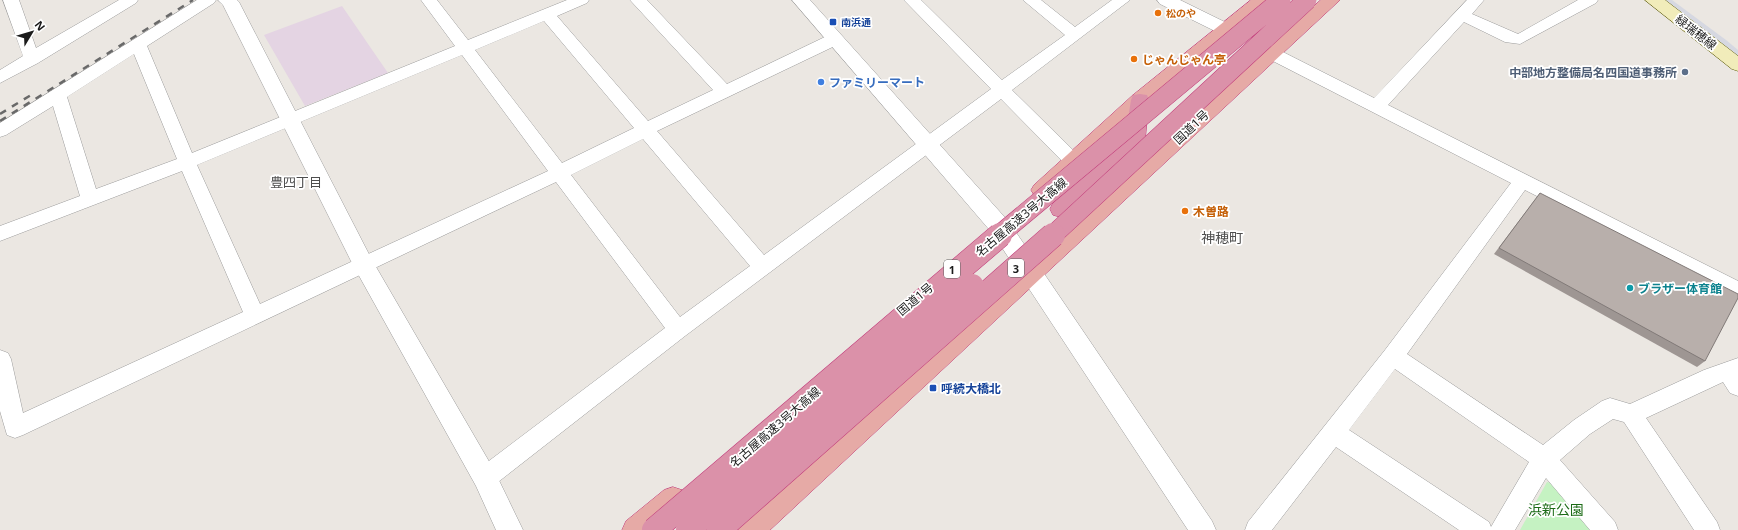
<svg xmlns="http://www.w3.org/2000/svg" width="1738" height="530" font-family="'Noto Sans','Noto Sans JP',sans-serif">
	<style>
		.industrial { fill: #e4d4e3 }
		.park { fill: #c5f2c2 }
		.plaza { fill: #d6d8e1 }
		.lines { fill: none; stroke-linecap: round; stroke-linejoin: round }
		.minor-casing { stroke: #9c9c9c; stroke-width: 1 }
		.tertiary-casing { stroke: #9c9c9c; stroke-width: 1 }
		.secondary-casing { stroke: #636111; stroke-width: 1 }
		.trunk-casing { stroke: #c03879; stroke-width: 1 }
		.motorway-casing { stroke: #c03879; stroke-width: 1 }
		.minor { fill: #fff; fill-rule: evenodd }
		.tertiary { fill: #fff; fill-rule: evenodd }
		.secondary { fill: #f1ecba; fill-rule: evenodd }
		.trunk { fill: #e6aaa6; fill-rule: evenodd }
		.motorway { fill: #db91a9; fill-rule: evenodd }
		.rail { stroke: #696969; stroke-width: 2.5; stroke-dasharray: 7 7; stroke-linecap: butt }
		.motorway-bridge-far1-casing { stroke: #c03879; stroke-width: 20; stroke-linecap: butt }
		.motorway-bridge-casing { stroke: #c03879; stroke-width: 25; stroke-linecap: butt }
		.motorway-bridge-far1 { stroke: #db91a9; stroke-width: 19 }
		.motorway-bridge { stroke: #db91a9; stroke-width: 24 }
		.wall { fill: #9e9693 }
		.building { fill: #b8afab; stroke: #817a78 }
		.food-dot { fill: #e8710a; stroke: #fff; stroke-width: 1.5 }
		.transit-dot { fill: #1a4fb4; stroke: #fff; stroke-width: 1.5 }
		.service-dot { fill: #5c6f8a; stroke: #fff; stroke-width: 1.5 }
		.shop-dot { fill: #3f7fe0; stroke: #fff; stroke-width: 1.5 }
		.culture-dot { fill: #0f9aa8; stroke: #fff; stroke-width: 1.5 }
		.labels { text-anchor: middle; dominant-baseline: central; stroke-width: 3.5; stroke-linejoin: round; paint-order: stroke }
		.far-food-label { font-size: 10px; font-weight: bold; fill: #c56008; stroke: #fff; text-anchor: start }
		.far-transit-label { font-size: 10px; font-weight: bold; fill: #164399; stroke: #fff; text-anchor: start }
		.shield { fill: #fff; stroke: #5f5f5f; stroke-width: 1 }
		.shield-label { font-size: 11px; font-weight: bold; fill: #1b1b1b }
		.street-label { font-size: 12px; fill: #1b1b1b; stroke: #fff }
		.food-label { font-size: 12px; font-weight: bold; fill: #c56008; stroke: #fff; text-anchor: start }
		.service-label { font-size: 12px; font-weight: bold; fill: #4e5e75; stroke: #fff; text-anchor: end }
		.shop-label { font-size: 12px; font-weight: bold; fill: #366cbe; stroke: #fff; text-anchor: start }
		.culture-label { font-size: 12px; font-weight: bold; fill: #0d838f; stroke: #fff; text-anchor: start }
		.transit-label { font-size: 12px; font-weight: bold; fill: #164399; stroke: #fff; text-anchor: start }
		.neighbourhood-label { font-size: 13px; fill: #4e4e4e; stroke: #fff }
		.quarter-label { font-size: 14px; fill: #4e4e4e; stroke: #fff }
		.near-park-label { font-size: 14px; fill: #1c6b17; stroke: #fff }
	</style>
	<rect width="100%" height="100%" fill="#ebe7e2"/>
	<path class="industrial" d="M342,6l46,67 -83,33 -41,-71z"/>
	<path class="park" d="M1547,482l16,4 38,44h-81z"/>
	<path class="plaza" d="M1662,0h10l54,40 12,10v8z"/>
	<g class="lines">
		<g class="minor-casing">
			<path id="minor" d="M3,0h16l17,48 83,-48h19l-2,3 -98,60 -38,20v-13l23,-14z
				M197,0h19l-2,3 -67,43 45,107 263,-107 -34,-46h16l31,40 99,-40h22l-2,3 -30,13 91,105 65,-31 -83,-90h17l80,84 102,-49 6,-1 6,1 2,4 -2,4 -184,88 107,124 227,-166 -87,-89h17l81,80 63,-45 -42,-35h18l34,27 37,-27h18l-118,90 66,65 3,5 -3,5 -6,2 -6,-2 -65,-66 -316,237 -192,150 -8,3 -8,-3 -4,-8 4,-8 188,-142 -109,-146 -533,253 -8,3 -8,-3 -7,-24v-61l8,3 3,6 12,54 220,-101 -61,-141 -182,70v-15l80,-30 -27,-90 -47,29 -6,2v-14zM544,21l90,107 -72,35 -87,-113zM134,54l43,105 -81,30 -29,-92zM462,55l86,116 -288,133 -63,-139zM643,139l107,127 -70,51 -109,-142z
				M1467,0h17l-12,14 46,20 60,-34h20l-2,3 -76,41 -15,-2 -41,-20 -76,83 350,176v17l-213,-108 -118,164 136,91 31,-25 28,-19 8,-3 20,6 74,-34 34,-12v38l-8,-3 -7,-11 -77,36 71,104 3,8h-26l-70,-108 -11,-3 -23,15 -30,26 55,62 3,8h-28l-44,-52 -31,52h-56l-123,-83 -64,83h-27l3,-8 137,-172 126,-167 -246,-126 -2,-4 2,-4 6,-1 6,1 97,49zM1395,369l134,93 -38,65 -2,-5 -140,-92z"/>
		</g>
		<g class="tertiary-casing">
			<path id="tertiary" d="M218,0h19l2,2 133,258 122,210 29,60h-27l-20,-44 -123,-221 -130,-260z
				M792,0h18l199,222 203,299 4,9h-28l-195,-296z
				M1157,0h23l53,26 3,4 -3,4 -6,2 -6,-2 -61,-30z"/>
		</g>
		<g class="secondary-casing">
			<path id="secondary" d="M1645,0h20l73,56v15l-6,-2z"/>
		</g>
		<g class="trunk-casing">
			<path id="trunk" d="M1251,0h20l-124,105 -99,90 -7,3 -7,-3 -3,-5 3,-5 99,-90z
				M1321,0h19l-570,530h-32l4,-9z
				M673,487l9,3 4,9 -4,9 -27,22h-33l4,-9 38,-31z"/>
		</g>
		<g class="motorway-casing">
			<path id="motorway" d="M1140,94l7,1 2,5 -4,41 -3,5 -75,69 -7,2 -7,-2 -3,-6 3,-6 72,-65 6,-38 2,-5z"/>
		</g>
		<use href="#minor" class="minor"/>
		<use href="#tertiary" class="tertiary"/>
		<use href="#secondary" class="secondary"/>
		<use href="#trunk" class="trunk"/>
		<use href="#motorway" class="motorway"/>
		<path class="rail" d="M0,114l31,-19
			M0,121l193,-121"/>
		<g class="motorway-bridge-far1-casing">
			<path id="motorway-bridge-far1" d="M998,236l283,-236
				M1052,236l255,-236"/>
		</g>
		<g class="motorway-bridge-casing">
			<path id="motorway-bridge" d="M654,530l346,-295
				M688,530l284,-244
				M719,530l334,-295"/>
		</g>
		<use href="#motorway-bridge-far1" class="motorway-bridge-far1"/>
		<use href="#motorway-bridge" class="motorway-bridge"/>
	</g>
	<path class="wall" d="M1540,193l165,168 -8,6 -203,-113z"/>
	<path class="building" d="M1540,193l198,101v4l-33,63 -206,-113z"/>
	<g class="food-dot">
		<circle cx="1158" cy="13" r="4"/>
		<circle cx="1134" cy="59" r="4"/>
		<circle cx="1185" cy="211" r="4"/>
	</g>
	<g class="transit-dot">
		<rect x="829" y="18" width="8" height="8" rx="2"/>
		<rect x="929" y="384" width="8" height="8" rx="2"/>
	</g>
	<circle class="service-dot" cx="1685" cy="72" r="4"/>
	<circle class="shop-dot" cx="821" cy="82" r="4"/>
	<circle class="culture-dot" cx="1630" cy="288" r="4"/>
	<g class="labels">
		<g class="far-food-label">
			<text x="1166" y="13">松のや</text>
		</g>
		<g class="far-transit-label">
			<text x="841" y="22">南浜通</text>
		</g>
		<g class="shield">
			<rect x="1008" y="259" width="16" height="18" rx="3"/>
			<rect x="944" y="260" width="16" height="18" rx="3"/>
		</g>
		<g class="shield-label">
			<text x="1016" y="268">3</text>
			<text x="952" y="269">1</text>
		</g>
		<g class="street-label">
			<text transform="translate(1696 32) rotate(38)">緑瑞穂線</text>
			<text transform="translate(1191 127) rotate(-43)">国道1号</text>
			<text transform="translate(1021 217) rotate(-40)">名古屋高速3号大高線</text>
			<text transform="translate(915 299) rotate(-40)">国道1号</text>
			<text transform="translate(775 427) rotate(-41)">名古屋高速3号大高線</text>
		</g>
		<g class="food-label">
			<text x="1142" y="59">じゃんじゃん亭</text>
			<text x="1193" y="211">木曽路</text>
		</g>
		<g class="service-label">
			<text x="1677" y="72">中部地方整備局名四国道事務所</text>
		</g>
		<g class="shop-label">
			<text x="829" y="82">ファミリーマート</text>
		</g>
		<g class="culture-label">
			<text x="1638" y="288">ブラザー体育館</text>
		</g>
		<g class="transit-label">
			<text x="941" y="388">呼続大橋北</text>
		</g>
		<g class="neighbourhood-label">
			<text x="296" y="182">豊四丁目</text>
		</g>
		<g class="quarter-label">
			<text x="1222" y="237">神穂町</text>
		</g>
		<g class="near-park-label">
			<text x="1556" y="509">浜新公園</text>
		</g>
	</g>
	<g transform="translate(32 32) rotate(52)" stroke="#ffffff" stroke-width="3" paint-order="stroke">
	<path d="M0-3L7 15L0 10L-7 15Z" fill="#1b1b1b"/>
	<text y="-6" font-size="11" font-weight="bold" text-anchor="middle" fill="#1b1b1b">N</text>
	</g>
</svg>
